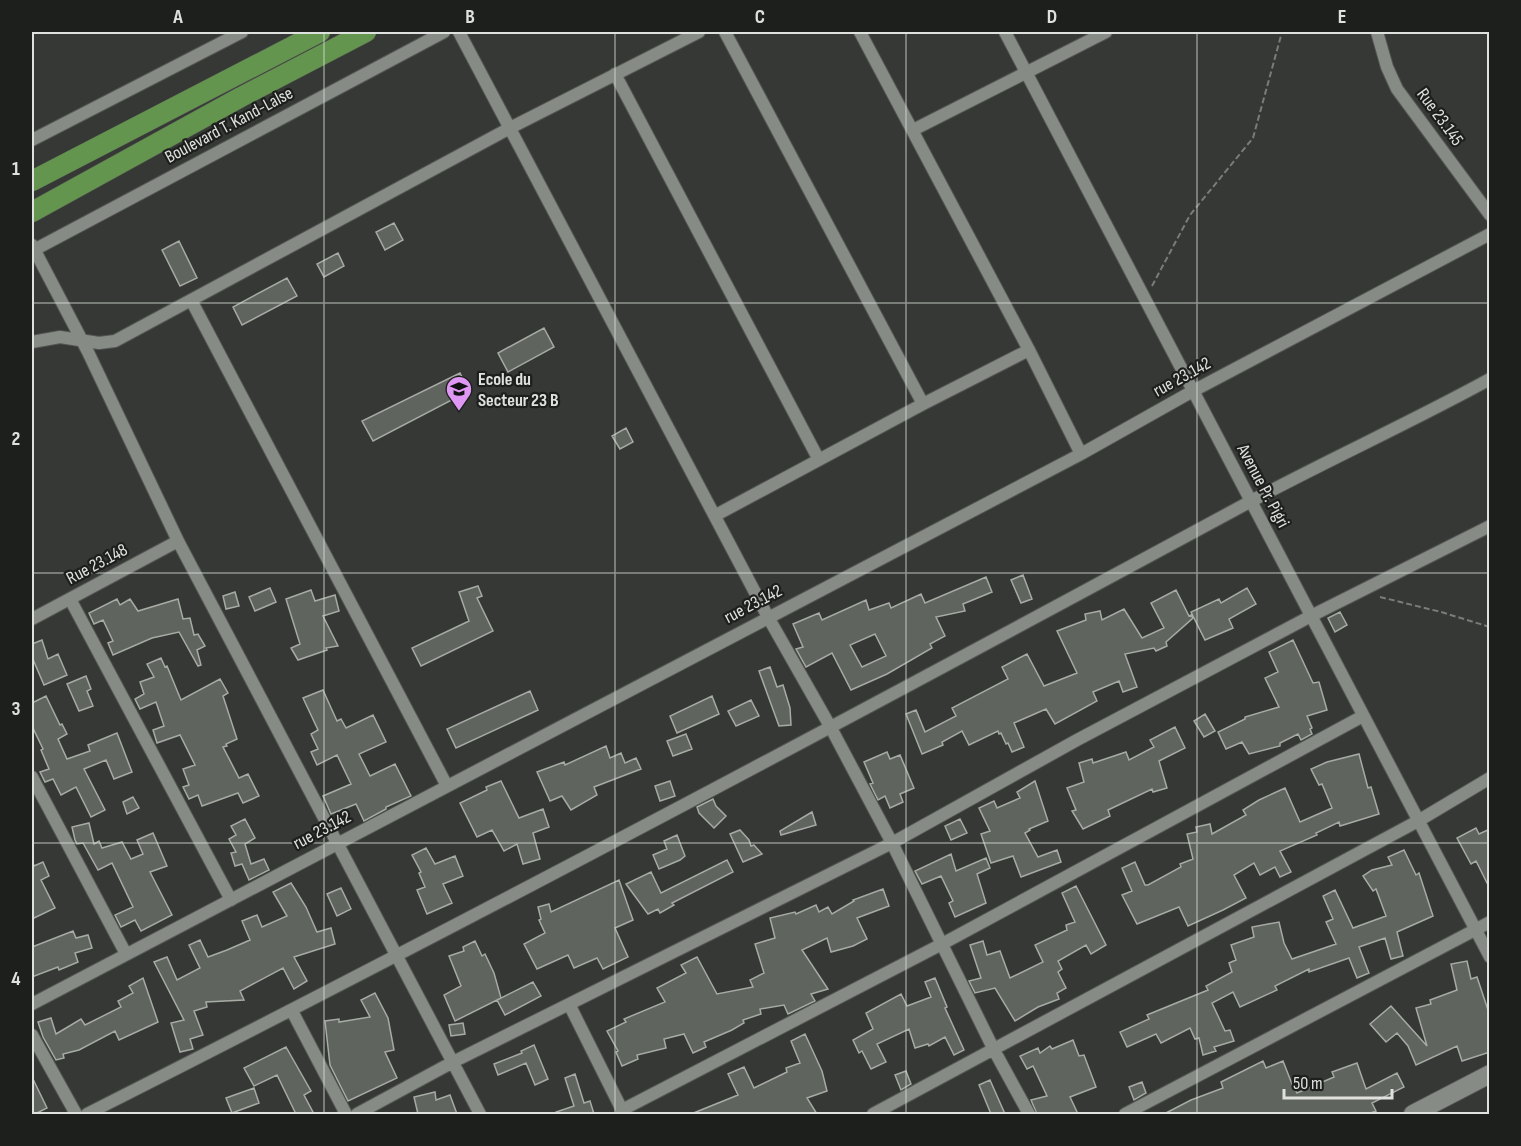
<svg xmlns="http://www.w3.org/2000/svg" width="1521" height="1146" font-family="'Sofia Sans Condensed',sans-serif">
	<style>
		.building { fill: #60645e; stroke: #a6aba5; stroke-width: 1.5; fill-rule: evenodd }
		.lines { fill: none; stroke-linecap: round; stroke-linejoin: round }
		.street-casing { stroke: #535652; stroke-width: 14 }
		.secondary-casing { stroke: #535652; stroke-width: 20 }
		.primary-casing { stroke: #535652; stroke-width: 21 }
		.path { stroke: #797c78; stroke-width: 2; stroke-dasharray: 6 3; stroke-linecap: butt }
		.street { stroke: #878b86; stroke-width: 12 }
		.secondary { stroke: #878b86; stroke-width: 18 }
		.primary { stroke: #64954e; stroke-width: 20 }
		.grid { fill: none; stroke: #dfe1de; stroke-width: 1.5; stroke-opacity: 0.55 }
		.labels { text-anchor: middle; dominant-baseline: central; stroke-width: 4.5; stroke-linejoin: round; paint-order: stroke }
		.street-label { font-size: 18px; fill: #dfe1de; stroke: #1d1f1d }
		.poi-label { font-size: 18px; font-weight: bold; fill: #dfe1de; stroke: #1d1f1d; text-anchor: start }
		.neatline { fill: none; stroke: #dfe1de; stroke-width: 2 }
		.grid-label { font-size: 20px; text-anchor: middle; font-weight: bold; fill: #dfe1de }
	</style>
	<rect width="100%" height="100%" fill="#353834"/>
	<path class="building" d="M394,223l9,17 -18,10 -9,-18z
		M179,241l18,37 -17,8 -18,-36z
		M338,253l6,13 -20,11 -7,-13z
		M287,278l10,18 -55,29 -9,-18z
		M544,328l10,19 -46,25 -10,-19z
		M460,373l9,18 -96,50 -11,-20z
		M626,428l7,14 -13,7 -8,-13z
		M1023,575l9,24 -11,4 -10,-23z
		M986,577l6,15 -29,12 2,7 -29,6 9,19 -15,8 2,4 -45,26 -36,16 -19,-37 -26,14 -10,-18 7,-2 -10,-23 26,-11 3,7 44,-20 3,10 20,-7 2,5 30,-14 4,9zM875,634l11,22 -24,11 -12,-22z
		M478,586l4,10 -5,2 16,33 -72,35 -9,-18 57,-27 -10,-29z
		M270,588l6,14 -21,9 -6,-14z
		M1247,588l9,16 -27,15 4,9 -28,12 -14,-28 28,-13 2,4z
		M311,590l4,11 20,-6 4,16 -16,5 15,30 -12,2 1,2 -29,10 -7,-12 9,-4 -14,-45z
		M1176,590l13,26 2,-1 2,3 -27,24 1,4 -11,5 -2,-3 -29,6 12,33 -14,5 -4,-11 -26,11 4,9 -42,23 -9,-15 -32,14 10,24 -12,5 -4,-9 -2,1 -5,-11 -2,1 -1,-3 -29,14 -7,-14 -20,11 1,3 -21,9 -16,-40 10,-4 9,22 31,-16 -4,-8 56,-29 -6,-12 25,-13 17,32 33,-13 -20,-42 29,-11 -1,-6 15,-3 2,9 22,-11 18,29 22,-10 -13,-25z
		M235,592l4,14 -13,3 -3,-13z
		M117,599l3,6 10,-6 8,12 40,-12 5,20 7,-1 4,17 4,-1 7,12 -8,4 4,15 -3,1 -19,-34 -27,6 -39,17 -5,-12 5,-2 -10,-21 -9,4 -5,-11z
		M1340,612l7,13 -12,7 -7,-14z
		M42,640l6,19 10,-5 9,21 -23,10 -12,-28v-13z
		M1293,640l20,43 6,-1 8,28 -20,6 5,12 -2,1 2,5 -11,6 -3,-6 -18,9v3l-31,8 -7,-12 -16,7 -8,-17 27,-13v-2l34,-10 -14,-29 13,-6 -9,-20z
		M161,658l4,9 2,-1 14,34 39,-21 8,14 -5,3 14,43 -11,5 1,2 -4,1 16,31 9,-4 11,22 -16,7 -5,-10 -36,13 -4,-11 -9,4 -6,-12 6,-2 -6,-16 12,-4 -15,-30 -23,8 -4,-13 11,-4 -8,-24 -16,7 -5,-10 9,-5 -4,-12 14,-5 -7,-13z
		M770,667l7,20 6,-2 7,23 1,17 -12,1 -20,-55z
		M86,676l5,13 -4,2 6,15 -14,5 -12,-27z
		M323,690l14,31 4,-2 5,9 27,-13 13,27 -27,12 11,22 25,-12 16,32 -25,11v2l-22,12 -8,-17 -25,10 -8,-18 28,-12 -14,-29 -20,10 -6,-13 7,-3 -7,-15 7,-4 -15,-32z
		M530,691l8,19 -82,38 -9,-19z
		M46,696l14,29 2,-1 5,10 -9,5 9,20 23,-8 -2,-6 29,-12 15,39 -18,7 -8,-19 -22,9 21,41 -14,7 -15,-30 -15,8 -8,-16 -8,3 -5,-10 9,-3 -8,-19 2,-1 -11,-23v-23z
		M712,696l7,18 -42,19 -7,-17z
		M751,700l8,16 -23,10 -8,-15z
		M1205,714l10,17 -11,6 -10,-16z
		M1175,727l10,21 -26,13 8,27 -14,4 -1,-3 -44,21 2,6 -27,13 -11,-18 4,-1 -9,-22 17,-6 -5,-19 13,-4 1,4 33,-11 3,8 25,-13 -4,-7z
		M686,734l6,15 -19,7 -6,-15z
		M606,746l4,12 11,-5 4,10 11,-5 5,11 -47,18 3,8 -26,15 -9,-14 -12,5 -13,-29 27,-10 1,3z
		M887,752l3,7 10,-4 14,33 -14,6 3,8 -13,6 -5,-12 -7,4 -8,-16 3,-1 -9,-21z
		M1359,754l9,34 3,-1 8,27 -39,12 -1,-4 -23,11 1,2 -37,16 11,21 -11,5 -5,-10 -15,8 -6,-12 -20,12 12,23 -23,12 -35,16 -9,-19 -42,17 -15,-29 10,-4 -10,-23 13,-6 10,23h3l33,-18 -1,-3 13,-5 -6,-25 10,-2 -1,-5 14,-3 2,10 34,-19 -3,-5 16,-10 26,-12 15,34 32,-14 -10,-24 -3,1 -8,-16 16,-7z
		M501,781l18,37 24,-9 6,18 -16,6 7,26 -17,5 -6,-20 -13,7 -12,-21 -15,7 -17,-34 27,-13 -1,-3z
		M670,781l5,15 -15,5 -5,-15z
		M1035,781l13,40 -19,8 1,1 -5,3 13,24 19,-7 4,12 -40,15 -8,-21 -22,7 -10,-29 9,-3 -11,-23 15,-7 3,7 23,-10 -3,-6z
		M133,797l6,11 -12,6 -4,-12z
		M713,799l3,7 10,10 -12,12 -15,-15 -2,-6z
		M812,812l4,13 -35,10 -1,-4z
		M245,819l10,19 -10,6 6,20 13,-5 5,11 -20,10 -7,-16 -7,2 -4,-13 5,-1 -7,-13 7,-4 -5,-9z
		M960,819l7,14 -16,7 -6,-14z
		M89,823l5,21 5,-3 3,7 20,-6 9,17 12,-5 -6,-14 16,-7 14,33 -17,6 22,43 -31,16 -6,-11 -14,7 -6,-12 18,-8 -21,-44 -14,7 -15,-27 -6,1 -2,-4 -3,-13z
		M1476,828l3,6 11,-5v60l-14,-28 -5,3 -14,-26z
		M740,830l9,10 2,6 3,-1 8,9 -19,8 -13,-28z
		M677,835l8,21 -5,4 -21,9 -6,-14 14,-6 -3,-8z
		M426,848l9,16 20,-8 8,20 -20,8 9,19 -25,11 -10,-24 8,-3 -6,-14 2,-1 -9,-17z
		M1404,850l12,25 3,-2 14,43 -36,16 6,24 -12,3 -6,-21 -26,9 10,26 -12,5 -8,-20 -40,14v-3l-34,17 2,4 -37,17 -7,-15 -21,11 13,28 5,-1 4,11 -20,6 2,4 -13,4 -4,-17 -4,1 -5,-11 -29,15 -5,-9 -29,13 -7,-15 29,-13 -2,-4 61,-25 -2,-4 26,-14 -3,-9 7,-3 -5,-15 23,-8 -2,-10 27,-5 5,21 8,16 44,-15 -10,-22 7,-3 -10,-23 12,-6 18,38 33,-12 -10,-27 -3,2 -10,-15 9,-6 20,-5 -4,-8z
		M951,854l5,17 30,-13 4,10 -13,6 9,29 -31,14 -6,-14 4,-2 -12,-25 -19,8 -7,-13z
		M32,860l2,6 9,-4 6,14 -8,4 14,28 -23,11z
		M727,860l6,12 -61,31 2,2 -14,8 -2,-4 -10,5 -22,-30 25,-12 10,21z
		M619,880l14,40 -18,8 13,29 -25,12 -6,-11 -23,10 -6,-13 -31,14 -13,-25 21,-11 -6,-13 2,-1 -3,-12 11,-3 2,8z
		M291,883l15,24 11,25 14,-4 4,16 -41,13 13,24 -13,8 -11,-21 -43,23 4,9 -38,2 1,5 -13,4 9,24 -13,4 3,10 -13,3 -9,-29 13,-3 -30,-58 13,-5 10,23 23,-12 -11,-23 11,-5 8,17 19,-7 23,-10 -8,-19 15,-6 5,12 25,-11 -14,-24z
		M1076,886l30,59 -15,9 -5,-9 -28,16 4,8 -4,3 8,16 -9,5 2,6 -21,8 -23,14 -20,-33 -20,5 -6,-12 12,-3 -11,-33 13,-4 4,14 13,-4 10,27 33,-16 -8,-17 32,-15 -1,-5 9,-3 -13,-29z
		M341,888l10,21 -14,7 -10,-22z
		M883,889l6,17 -32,12 10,21 -14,7 -22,6 -4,-14 -25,12 26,39 -17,5 4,7 -27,13 -4,-9 -24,4 1,5 -18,6 1,3 -12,7 -28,12 2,5 -13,6 -9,-19 -20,5 2,9 -29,7 1,4 -16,7 -6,-14 2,-1 -11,-20 19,-9 -2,-3 41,-17 -8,-14 29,-15 -5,-8 16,-8 20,37 36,-7 -3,-7 14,-7 -9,-29 20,-6 -5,-20 25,-6 1,2 20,-9 3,7 9,-5 4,7 22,-13 -1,-1z
		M73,931l3,7 12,-3 4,13 -17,5 3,9 -19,8 -1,-3 -26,10v-30z
		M475,941l7,15 3,-2 9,19 7,25 -46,23 -11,-26 17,-9 -12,-30 15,-5 -1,-4z
		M1467,961l4,18 6,-2 13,39v36l-28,9 -5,-15 -41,19 -8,-19 -11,-13 -11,9 -16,-18 21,-18 36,40 -11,-38 15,-4 -1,-4 27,-10 -6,-26z
		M143,978l15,44 -39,18 -4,-9 -36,19 -16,4 1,4 -8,2 -13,-23 -5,-15 13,-4 5,16 25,-15 4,6 36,-18 -3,-6 15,-8 -4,-7z
		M935,978l12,29 -2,1 19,42 -10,5 -9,-18 -16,9 -1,-2 -13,4 -6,-19 -32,15 9,18 -15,7 -9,-18 -3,2 -6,-13 20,-11 -7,-16 35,-19 6,12 24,-9 -6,-15z
		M533,982l8,14 -36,19 -8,-15z
		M375,993l13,25 6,32 -9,2 12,26 -49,23 -18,-36 -5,-44 14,-2v3l31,-5 -9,-17z
		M463,1023l2,11 -14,2 -2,-11z
		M805,1034l17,37 5,20 -20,7 10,16h-126l47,-19 -10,-21 16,-7 10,21 33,-16 -1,-4 14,-5 -9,-22z
		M1073,1040l6,16 5,-1 12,32 -26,10 8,17h-41l-6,-14 16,-4 -14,-30 -6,3 -7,-13 18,-8 2,5 10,-7 2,3z
		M534,1045l14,34 -13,6 -9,-22 -28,12 -4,-11 28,-11 -1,-2z
		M286,1047l25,44 -7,4 10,19h-18l-19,-39 -23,11 -10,-18z
		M1263,1061l3,7 17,-7 11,28h1l2,4 37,-16 -2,-5 25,-9 9,26 31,-16 7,14 -32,16 4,8 -8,3h-204l27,-14 32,-12 -2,-6z
		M906,1071l5,13 -10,6 -6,-15z
		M575,1074l9,29 6,-2 4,13h-38v-2l18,-6 -9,-28z
		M32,1077l15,31 -12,6h-3z
		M990,1080l15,34h-14l-12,-29z
		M1142,1082l4,11 -12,7 -5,-13z
		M254,1088l5,15 -27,10 -6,-15z
		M435,1092l1,8 14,-5 7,19h-39l-4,-17z"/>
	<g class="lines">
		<g class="street-casing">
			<path id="street" d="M459,32l309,585 63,111 61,115 102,207 35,64
				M725,32l198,372
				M860,32l169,318 52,104
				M1005,32l485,925
				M1377,32l10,35 10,22 93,126
				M615,74l204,386
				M913,130l193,-98
				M32,140l210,-108
				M32,245l56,107 90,189 302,573
				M32,251l412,-219
				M191,300l256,486
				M32,342l28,-5 39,6 16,-2 395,-213 189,-96
				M716,515l207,-111 106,-54
				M70,599l161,301
				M32,619l146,-78
				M32,777l94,177
				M32,1004l1049,-550 112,-63 297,-157
				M570,1006l54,108
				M292,1011l54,103
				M32,1035l44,79
				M622,1110l320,-166 421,-228
				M87,1114c388,-196 772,-401 1155,-608 81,-44 166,-82 248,-127
				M357,1114l96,-52 439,-219 185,-103 234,-124 179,-90
				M873,1114l545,-293 72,-43
				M1125,1114l365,-192"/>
		</g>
		<g class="secondary-casing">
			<path id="secondary" d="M1413,1114l77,-40"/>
		</g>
		<g class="primary-casing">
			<path id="primary" d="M32,181l288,-149
				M32,212l209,-115 125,-65"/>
		</g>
		<path class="path" d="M1152,286l38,-71 63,-77 29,-106
			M1380,597l61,15 49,15"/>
		<use href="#street" class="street"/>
		<use href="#secondary" class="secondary"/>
		<use href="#primary" class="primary"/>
	</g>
	<path class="grid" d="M324,32v1082M615,32v1082M906,32v1082M1197,32v1082M32,303h1458M32,573h1458M32,843h1458"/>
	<defs>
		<g id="school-pin" transform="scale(1.35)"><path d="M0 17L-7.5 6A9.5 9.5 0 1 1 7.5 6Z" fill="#de98f3" stroke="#1d1f1d"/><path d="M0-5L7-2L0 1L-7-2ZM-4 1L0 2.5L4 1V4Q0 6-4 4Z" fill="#111"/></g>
	</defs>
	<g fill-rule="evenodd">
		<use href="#school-pin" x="459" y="389"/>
	</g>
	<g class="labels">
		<g class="street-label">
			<text transform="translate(1440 117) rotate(54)">Rue 23.145</text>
			<text transform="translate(229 125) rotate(-28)">Boulevard T. Kand-Lalse</text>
			<text transform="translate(1182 377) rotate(-29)">rue 23.142</text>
			<text transform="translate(1263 486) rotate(62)">Avenue Pr. Pigri</text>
			<text transform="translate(97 564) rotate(-28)">Rue 23.148</text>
			<text transform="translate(753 604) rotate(-28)">rue 23.142</text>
			<text transform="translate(322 830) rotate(-28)">rue 23.142</text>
		</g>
		<g class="poi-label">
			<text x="478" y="379">Ecole du<tspan x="478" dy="21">Secteur 23 B</tspan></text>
		</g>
	</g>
	<rect width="1521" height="1146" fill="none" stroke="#1d1f1d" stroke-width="66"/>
	<path d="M1284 1089v9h108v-9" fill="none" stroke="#dfe1de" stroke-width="3"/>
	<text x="1293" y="1089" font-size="18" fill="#dfe1de" stroke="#1d1f1d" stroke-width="4.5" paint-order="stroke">50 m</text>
	<rect x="33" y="33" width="1455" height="1080" class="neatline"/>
	<g class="grid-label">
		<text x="178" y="23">A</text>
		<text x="470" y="23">B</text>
		<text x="760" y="23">C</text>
		<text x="1052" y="23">D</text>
		<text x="1342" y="23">E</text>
		<text x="16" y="175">1</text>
		<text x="16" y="445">2</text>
		<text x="16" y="715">3</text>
		<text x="16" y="985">4</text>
	</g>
</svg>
